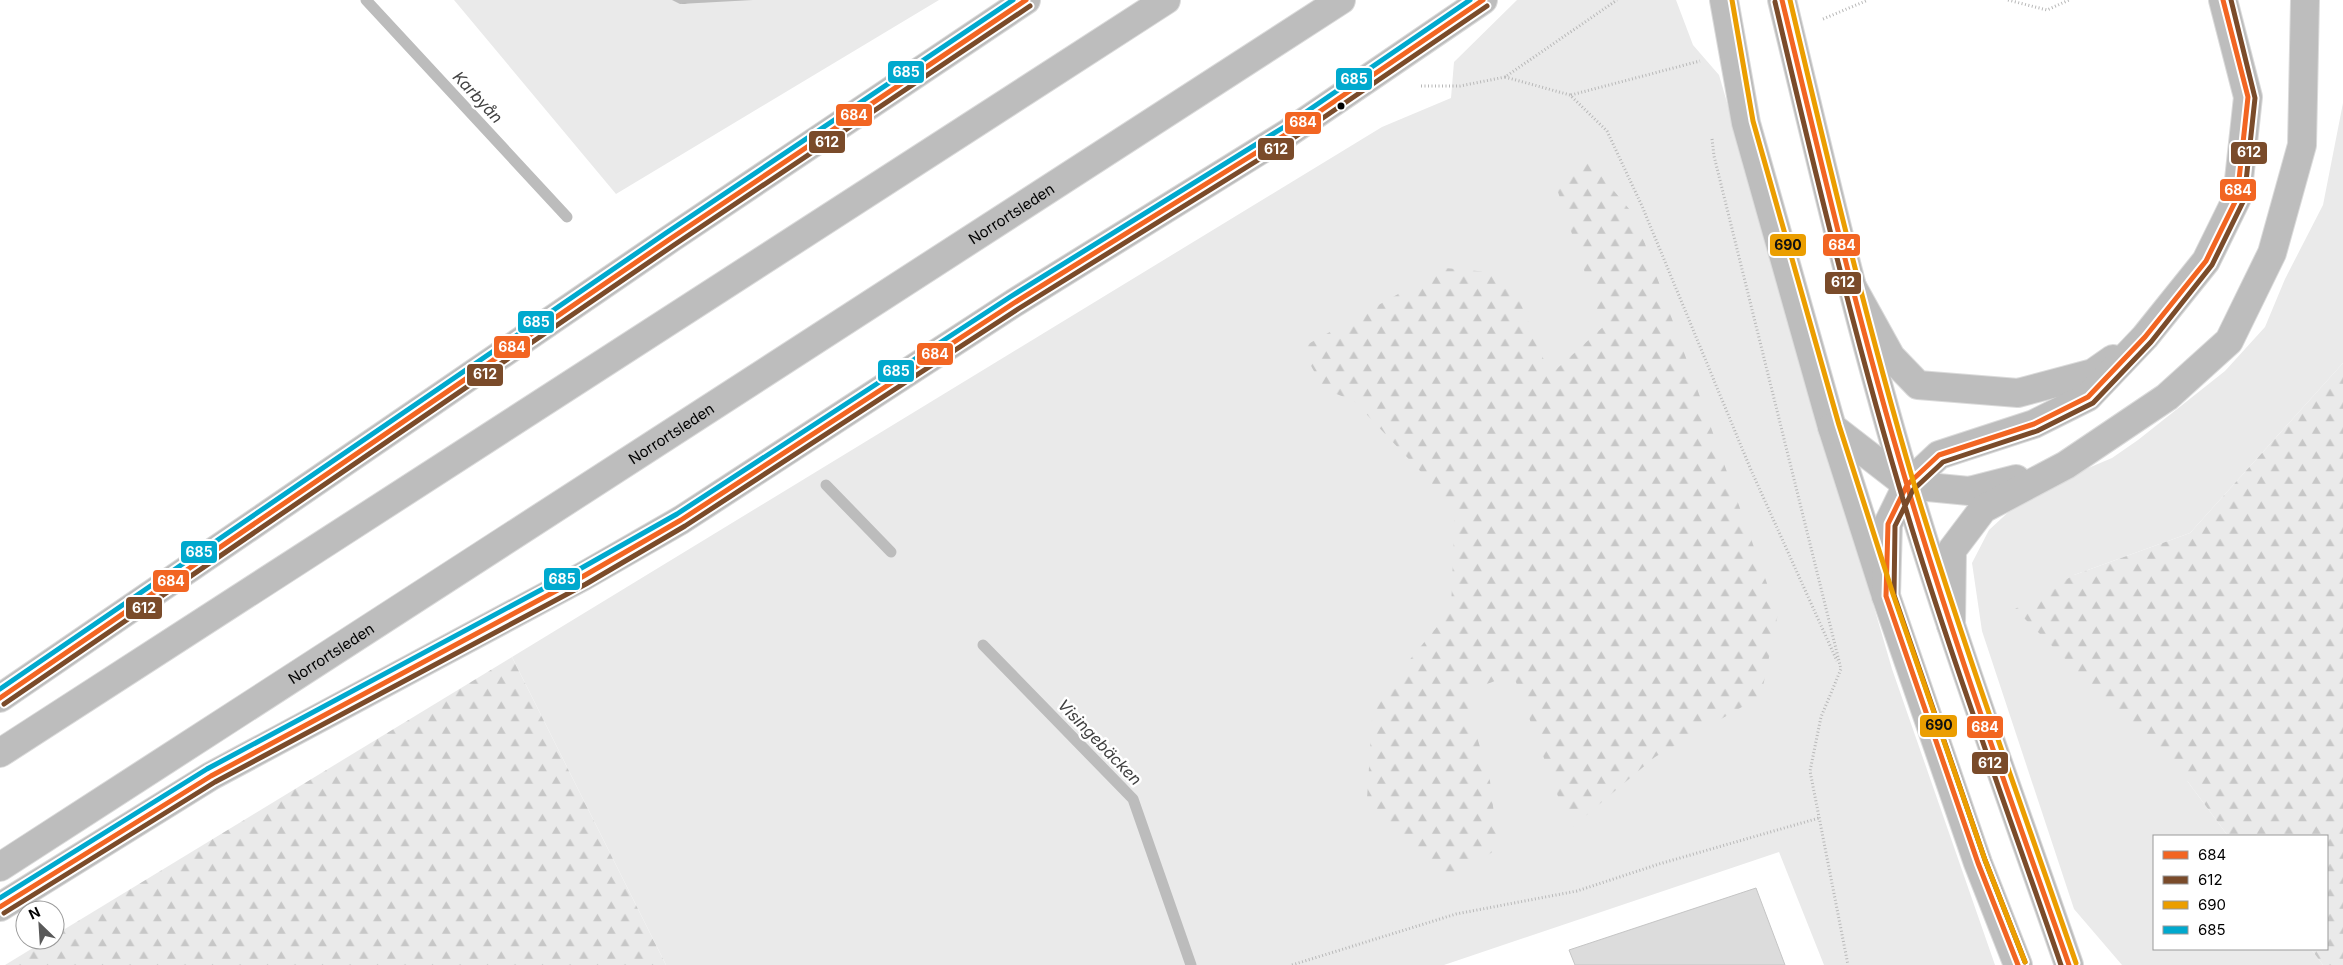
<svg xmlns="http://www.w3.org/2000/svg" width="2343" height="965" font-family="Inter,sans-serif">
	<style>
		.grass { fill: #eaeaea }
		.forest { fill: url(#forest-firs) }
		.water { fill: url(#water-waves) }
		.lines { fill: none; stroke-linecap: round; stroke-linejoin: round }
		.stream { stroke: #bcbcbc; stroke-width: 11 }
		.building { fill: #dcdcdc; stroke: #c5c5c5 }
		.major-casing { stroke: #dbdbdb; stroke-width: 30 }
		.highway-casing { stroke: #dbdbdb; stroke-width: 30 }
		.path { stroke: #b8b8b8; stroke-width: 3; stroke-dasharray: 1 2.5; stroke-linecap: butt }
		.major { stroke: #bdbdbd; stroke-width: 28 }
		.highway { stroke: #bdbdbd; stroke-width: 28 }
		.bus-1-casing { stroke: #fff; stroke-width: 9 }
		.bus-2-casing { stroke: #fff; stroke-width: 9 }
		.bus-3-casing { stroke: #fff; stroke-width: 9 }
		.bus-4-casing { stroke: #fff; stroke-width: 9 }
		.bus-1 { stroke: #f26522; stroke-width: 5 }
		.bus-2 { stroke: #7a4b2a; stroke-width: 5 }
		.bus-3 { stroke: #eb9e00; stroke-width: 5 }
		.bus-4 { stroke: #00a9ce; stroke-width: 5 }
		.bus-dot { fill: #000; stroke: #fff; stroke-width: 2 }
		.labels { text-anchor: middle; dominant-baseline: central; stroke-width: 5; stroke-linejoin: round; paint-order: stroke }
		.street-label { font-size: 15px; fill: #000; stroke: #fff }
		.water-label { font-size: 16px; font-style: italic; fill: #404040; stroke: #fff }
		.line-badge { stroke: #fff; stroke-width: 2 }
		.badge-label { font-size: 14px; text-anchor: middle; font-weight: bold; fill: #fff }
		.pale-badge-label { font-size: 14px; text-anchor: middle; font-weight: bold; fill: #111 }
	</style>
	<defs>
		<pattern id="forest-firs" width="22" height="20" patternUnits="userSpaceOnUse" patternTransform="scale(1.25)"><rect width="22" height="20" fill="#eaeaea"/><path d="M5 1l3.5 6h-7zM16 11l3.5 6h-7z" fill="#c7c7c7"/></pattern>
		<pattern id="water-waves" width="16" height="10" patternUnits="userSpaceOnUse" patternTransform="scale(1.25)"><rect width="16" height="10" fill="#bcbcbc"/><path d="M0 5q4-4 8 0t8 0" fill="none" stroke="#a0a0a0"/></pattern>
	</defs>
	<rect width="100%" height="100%" fill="#fff"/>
	<path class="grass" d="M454,0h485l-323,194z
		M1517,0h159l17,45 26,30 173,594 103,296h-171l-45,-113 -335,113h-778l-154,-308 870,-530 69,-29 3,-36z
		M2343,103v260l-153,170 -116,42 114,207 40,54h-74v113h157l12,16h-201l-48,-56 -92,-278 -10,-68 17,-33 40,-37 83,-35 26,-18 87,-69 40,-44 20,-48 38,-74z"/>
	<path class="forest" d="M1587,159l48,57 143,398 -17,82 -106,61 -85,72 -57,-155 -49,19 26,88 8,67 -49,34 -82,-83 6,-95 78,-94 4,-102 -101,-107 -30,-12 -23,-41 144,-80 64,6 41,101 53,-48 -46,-138z
		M2343,363v602h-20l-12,-16h16v-113h-99l-40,-54 -173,-173 59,-34 116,-42z
		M512,657l154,308h-661l41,-25h9v-5z"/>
	<path class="water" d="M672,0h81l-73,4z"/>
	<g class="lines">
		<path class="stream" d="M366,0l201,217
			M826,485l65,67
			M983,645l150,154 58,166"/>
	</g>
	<path class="building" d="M1756,888l29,77h-210l-6,-15z"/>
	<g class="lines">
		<g class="major-casing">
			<path id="major" d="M1724,0l22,123 86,304 54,169 92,267 40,102
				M1782,0c39,163 77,325 125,486 48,161 107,320 162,479"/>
		</g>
		<g class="highway-casing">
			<g id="highway">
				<path d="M1849,281l42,76 27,28 100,8 75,-20 20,-14"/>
				<path d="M1832,427l75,58 62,6 47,-12"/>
				<path d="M1886,596l2,-72 19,-39 32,-30 95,-31 54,-27 57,-60 61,-76 31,-63 11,-101 -25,-97"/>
				<path d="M1951,625l1,-75 31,-41 83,-44 101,-68 62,-56 43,-88 30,-108 3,-145"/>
				<path d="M0,698l670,-459 356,-239"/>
				<path d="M0,753l1166,-753"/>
				<path id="s1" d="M0,867l1341,-867"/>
				<path d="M0,907l211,-131 371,-199 99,-57 333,-217 274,-170 195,-133"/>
			</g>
		</g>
		<path class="path" d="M2008,0l39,10 22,-10
			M1823,19l45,-19
			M1505,77l65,18 37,36 35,75 109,264 86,191
			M1421,86h39l45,-9 112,-77
			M1571,95l129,-34
			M1712,139l2,17 127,513 -20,48 -11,54 38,194
			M1292,965l164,-51 121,-23 82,-27 160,-46"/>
		<use href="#major" class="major"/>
		<use href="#highway" class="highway"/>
		<g class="bus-1-casing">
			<path id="bus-1" d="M1782,0c39,162 77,325 125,485 48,162 106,321 162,480
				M0,698l670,-459 356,-239
				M0,907l211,-131 371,-199 99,-57 333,-217 274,-170 195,-133
				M2018,965l-40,-102 -92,-267 2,-72 19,-39 32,-30 95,-31 54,-27 57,-60 61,-76 31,-63 11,-101 -25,-97"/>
		</g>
		<g class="bus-2-casing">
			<path id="bus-2" d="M1775,2c38,162 77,324 124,484 48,162 107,320 162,479
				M4,704l670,-459 356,-239
				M4,913l211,-131 371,-198 99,-58 333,-217 274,-170 195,-133
				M2025,962l-40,-102 -91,-265 1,-69 18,-36 30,-28 94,-31 56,-28 58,-61 61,-77 32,-65 11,-102 -24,-98"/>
		</g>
		<g class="bus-3-casing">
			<path id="bus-3" d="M1732,0l21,121 86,304 54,169 92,266 40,102
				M1790,0c38,162 77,324 124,484 49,161 107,320 162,479"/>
		</g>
		<g class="bus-4-casing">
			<path id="bus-4" d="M0,689l666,-456 347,-233
				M0,898l207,-129 371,-199 99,-56 333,-217 274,-170 186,-127"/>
		</g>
		<use href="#bus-1" class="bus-1"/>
		<use href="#bus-2" class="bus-2"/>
		<use href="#bus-3" class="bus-3"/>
		<use href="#bus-4" class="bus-4"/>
	</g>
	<circle class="bus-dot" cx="1341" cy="106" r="4.5"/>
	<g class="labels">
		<g class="street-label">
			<text stroke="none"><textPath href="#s1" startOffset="1204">Norrortsleden</textPath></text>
			<text stroke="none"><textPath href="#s1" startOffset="799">Norrortsleden</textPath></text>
			<text stroke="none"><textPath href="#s1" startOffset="394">Norrortsleden</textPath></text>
		</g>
		<g class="water-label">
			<text transform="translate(478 97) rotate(47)">Karbyån</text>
			<text transform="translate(1100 742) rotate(46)">Visingebäcken</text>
		</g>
	</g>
	<g class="line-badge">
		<rect x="887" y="60" width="38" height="24" rx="5" fill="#00a9ce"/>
		<rect x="1335" y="67" width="38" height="24" rx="5" fill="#00a9ce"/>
		<rect x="835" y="103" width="38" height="24" rx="5" fill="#f26522"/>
		<rect x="1284" y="111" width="38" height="24" rx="5" fill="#f26522"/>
		<rect x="808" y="130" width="38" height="24" rx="5" fill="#7a4b2a"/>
		<rect x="1257" y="137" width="38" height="24" rx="5" fill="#7a4b2a"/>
		<rect x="2230" y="141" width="38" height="24" rx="5" fill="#7a4b2a"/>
		<rect x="2219" y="178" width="38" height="24" rx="5" fill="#f26522"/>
		<rect x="1822" y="233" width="39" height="24" rx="5" fill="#f26522"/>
		<rect x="1769" y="233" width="38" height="24" rx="5" fill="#eb9e00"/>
		<rect x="1824" y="271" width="38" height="24" rx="5" fill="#7a4b2a"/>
		<rect x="517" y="310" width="38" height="24" rx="5" fill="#00a9ce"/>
		<rect x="493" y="335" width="38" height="24" rx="5" fill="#f26522"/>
		<rect x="916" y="342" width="38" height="24" rx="5" fill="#f26522"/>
		<rect x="877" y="359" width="38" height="24" rx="5" fill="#00a9ce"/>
		<rect x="466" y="363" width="38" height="24" rx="5" fill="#7a4b2a"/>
		<rect x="180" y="540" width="38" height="24" rx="5" fill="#00a9ce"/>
		<rect x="543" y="567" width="38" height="24" rx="5" fill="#00a9ce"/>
		<rect x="152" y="569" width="38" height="24" rx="5" fill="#f26522"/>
		<rect x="125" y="596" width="38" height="24" rx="5" fill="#7a4b2a"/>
		<rect x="1919" y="714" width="39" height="24" rx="5" fill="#eb9e00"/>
		<rect x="1966" y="715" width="38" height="24" rx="5" fill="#f26522"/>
		<rect x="1971" y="751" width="38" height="24" rx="5" fill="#7a4b2a"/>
	</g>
	<g class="badge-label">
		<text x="906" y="77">685</text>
		<text x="1354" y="84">685</text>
		<text x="854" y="120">684</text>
		<text x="1303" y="127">684</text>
		<text x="827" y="147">612</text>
		<text x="1276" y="154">612</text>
		<text x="2249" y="157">612</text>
		<text x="2238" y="195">684</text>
		<text x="1842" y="250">684</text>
		<text x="1843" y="287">612</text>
		<text x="536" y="327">685</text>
		<text x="512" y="352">684</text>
		<text x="935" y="359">684</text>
		<text x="896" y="376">685</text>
		<text x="485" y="379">612</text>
		<text x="199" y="557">685</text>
		<text x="562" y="584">685</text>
		<text x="171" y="586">684</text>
		<text x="144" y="613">612</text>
		<text x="1985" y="732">684</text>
		<text x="1990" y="768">612</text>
	</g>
	<g class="pale-badge-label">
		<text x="1788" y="250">690</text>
		<text x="1939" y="730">690</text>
	</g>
	<rect x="2153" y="835" width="175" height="115" fill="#ffffff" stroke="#999999"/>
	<rect x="2163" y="851" width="25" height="8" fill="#f26522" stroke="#999999"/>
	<text x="2198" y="860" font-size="15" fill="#000000">684</text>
	<rect x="2163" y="876" width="25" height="8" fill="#7a4b2a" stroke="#999999"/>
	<text x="2198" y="885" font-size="15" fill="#000000">612</text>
	<rect x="2163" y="901" width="25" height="8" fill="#eb9e00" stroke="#999999"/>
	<text x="2198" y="910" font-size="15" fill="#000000">690</text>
	<rect x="2163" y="926" width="25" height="8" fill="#00a9ce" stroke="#999999"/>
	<text x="2198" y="935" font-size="15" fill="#000000">685</text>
	<g transform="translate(40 925) rotate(335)"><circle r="24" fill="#ffffff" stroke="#999999"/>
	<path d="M0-4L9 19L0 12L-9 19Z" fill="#595959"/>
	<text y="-8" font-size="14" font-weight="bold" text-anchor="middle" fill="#000000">N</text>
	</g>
</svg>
